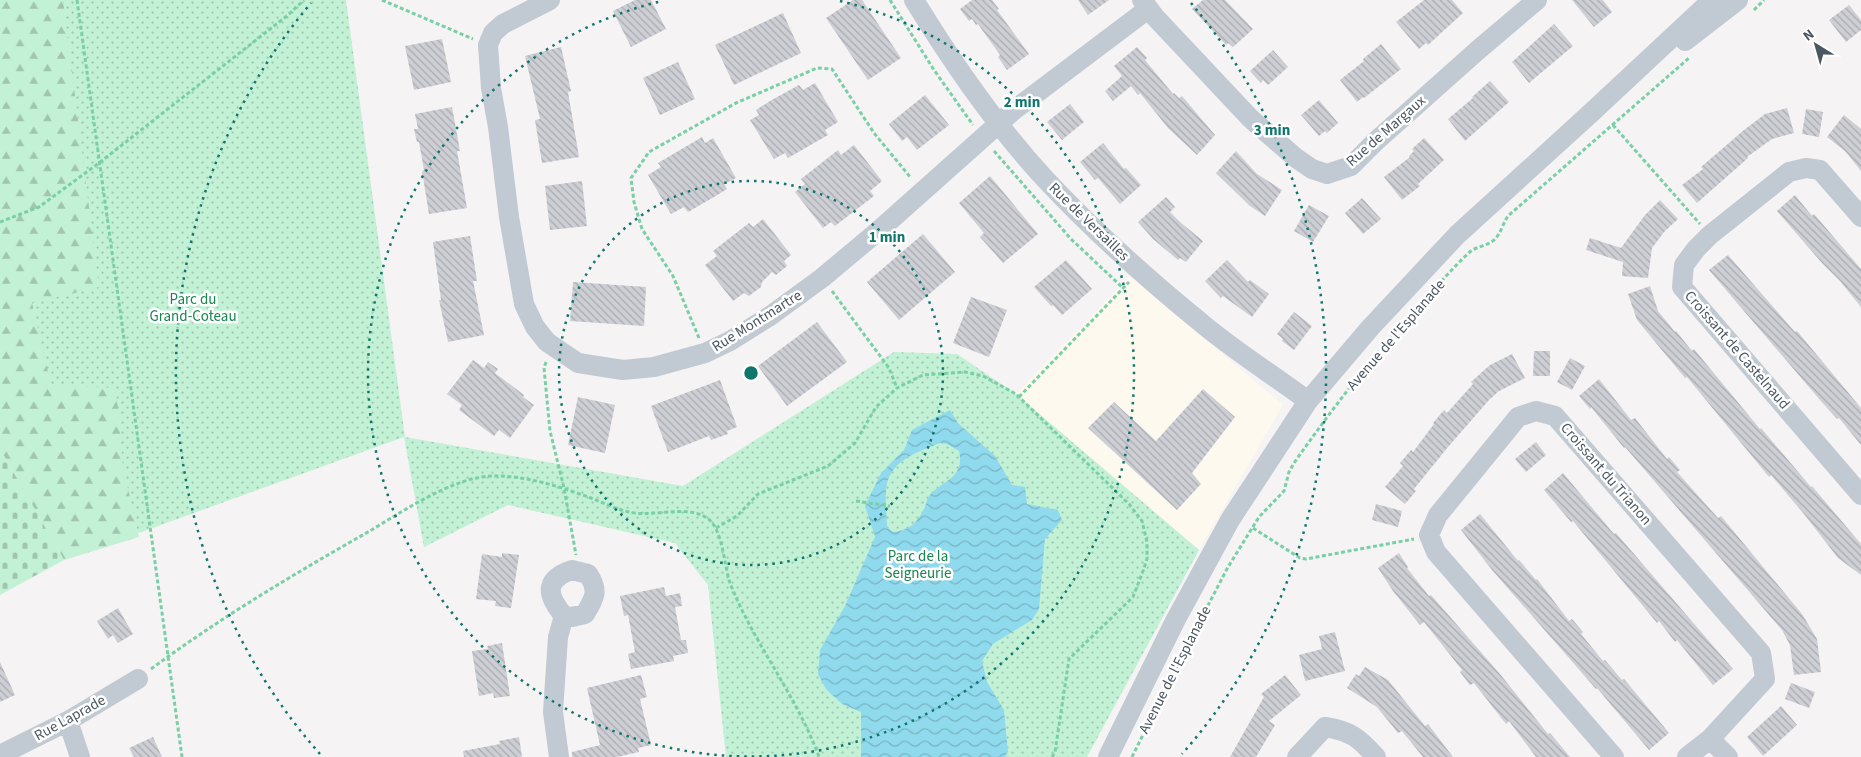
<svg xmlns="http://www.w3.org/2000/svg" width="1861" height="757" font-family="'Source Sans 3',sans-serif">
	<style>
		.commercial { fill: #fdf9ef }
		.grass { fill: url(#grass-dots) }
		.forest { fill: url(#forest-firs) }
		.cemetery { fill: url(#cemetery-stones) }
		.water { fill: url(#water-waves); fill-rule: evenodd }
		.building { fill: url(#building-back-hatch) }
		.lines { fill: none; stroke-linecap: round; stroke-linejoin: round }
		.path { stroke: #7ad0a6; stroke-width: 3; stroke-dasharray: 4 2.5; stroke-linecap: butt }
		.minor { stroke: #c1cad2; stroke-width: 20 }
		.ring { fill: none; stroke: #0f766e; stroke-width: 2.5; stroke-dasharray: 2.5 5 }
		.labels { text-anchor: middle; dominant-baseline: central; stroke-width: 5; stroke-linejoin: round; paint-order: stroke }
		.street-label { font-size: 15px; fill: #4a5661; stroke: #fff }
		.park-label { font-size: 15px; fill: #17864f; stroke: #fff }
		.centre { fill: #0f766e; stroke: #fff; stroke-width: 2.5 }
		.ring-label { font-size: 15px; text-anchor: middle; font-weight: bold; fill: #0f766e; stroke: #fff; stroke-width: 5; stroke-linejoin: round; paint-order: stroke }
	</style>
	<defs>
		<pattern id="grass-dots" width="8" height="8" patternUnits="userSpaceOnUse" patternTransform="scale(1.25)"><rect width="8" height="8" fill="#c3f1d5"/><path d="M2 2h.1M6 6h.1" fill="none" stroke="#a0c6b0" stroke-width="1.8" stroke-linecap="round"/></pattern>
		<pattern id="forest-firs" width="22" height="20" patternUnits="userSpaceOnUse" patternTransform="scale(1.25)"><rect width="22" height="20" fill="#c3f1d5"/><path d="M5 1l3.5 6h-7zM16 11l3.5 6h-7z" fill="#a0c6b0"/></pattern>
		<pattern id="cemetery-stones" width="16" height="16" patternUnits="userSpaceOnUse" patternTransform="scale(1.25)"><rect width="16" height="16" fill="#c3f1d5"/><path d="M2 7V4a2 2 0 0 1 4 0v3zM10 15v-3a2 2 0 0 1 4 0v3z" fill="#a0c6b0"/></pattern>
		<pattern id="water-waves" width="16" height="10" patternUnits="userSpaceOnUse" patternTransform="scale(1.25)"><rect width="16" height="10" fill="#90daee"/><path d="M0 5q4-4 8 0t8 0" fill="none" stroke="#78b4c4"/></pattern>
		<pattern id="building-back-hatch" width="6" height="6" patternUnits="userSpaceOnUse" patternTransform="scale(1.25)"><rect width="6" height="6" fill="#cdcfd5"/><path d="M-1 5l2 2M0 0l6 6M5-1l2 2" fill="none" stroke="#a8abb0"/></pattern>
	</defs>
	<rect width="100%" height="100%" fill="#f5f3f3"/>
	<path class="commercial" d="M1130,276l153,129 -84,145 -183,-156z"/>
	<path class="grass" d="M0,0h346l59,437 278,49 211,-134 63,2 59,40 183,156 -112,207h-361l-18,-172 -33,-42 -167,-38 -84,42 -20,-110 -340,123 -64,-111z"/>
	<path class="forest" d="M0,0h63l36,287 -67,16 19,82 65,3 7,79 16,70 -75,23 -64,-111z"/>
	<path class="cemetery" d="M0,449l64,111 -64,35z"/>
	<path class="water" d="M950,410l8,13 37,33 17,29 13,2 2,17 31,6 4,10 -17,19 -6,70 -7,11 -39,24 -11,17 5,21 17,28 4,42 -3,5h-144v-45l-19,-8 -16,-15 -8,-15 2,-24 25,-44 30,-69 -10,-31 16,-33 23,-23 8,-20zM940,443l7,1 12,7c6,28 -16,28 -30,45 -2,3 -3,8 -4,11 -7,15 -16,24 -32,25l-6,-5c0,-11 -2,-24 -1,-35 1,-31 30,-39 54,-49z"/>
	<path class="building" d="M635,0h16l15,29 -35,18 -18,-36z
		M853,0h9l39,58 -33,22 -42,-62z
		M972,0h20l7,9 -2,1 32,44 -22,16 -9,-13 2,-2 -22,-31 -2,1 -4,-6 -3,2 -9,-12z
		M1078,0h31l-21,15z
		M1203,0h22l28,29 -20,18 -5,-4 -2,2 -34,-36z
		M1424,0h28l11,13 -35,32 -2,-2 -7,6 -23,-27z
		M1572,0h31l9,12 -18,15z
		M1849,5l12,15v10l-15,12 -17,-22z
		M783,13l18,40 -67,32 -19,-40z
		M1554,24l19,22 -44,37 -17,-21z
		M442,39l9,43 -37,8 -9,-44z
		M1381,44l20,25 -37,29 -1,-1 -6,5 -17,-22 24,-19 -1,-2z
		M561,47l10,44 -3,1 11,65 -37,6 -7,-43 5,-1 -15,-63z
		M1137,47l10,11 -2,2 28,34 1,-1 5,5 3,-2 33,39 -18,20 -29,-27 -28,-35 -2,2 -7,-9 -18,15 -8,-10 17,-15 -8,-10z
		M1273,50l15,17 -20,18 -5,-5 -2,3 -11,-12z
		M678,62l17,37 -35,16 -17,-37z
		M1490,81l19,21 -44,39 -17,-22 25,-21 -1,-1z
		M815,83l23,39 -13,8 3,5 -40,23 -3,-5 -11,6 -24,-39 9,-5 -3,-5 14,-9 29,-16 4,5z
		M925,95l24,30 -32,25 -10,-13 -5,4 -13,-17z
		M1319,100l19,23 -11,10 -2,-2 -6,5 -18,-21z
		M1070,104l14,18 -22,18 -15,-18z
		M452,107l8,44h-3l10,57 -38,6 -7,-43 2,-1 -5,-28h-2l-3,-13h4l-3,-15z
		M1787,108l7,25 -22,6 -25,18 1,1 -51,45 -15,-18 21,-16 -2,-2 43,-37 21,-16z
		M1806,109l17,3 -4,25 -17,-3z
		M1844,115l17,14v42l-16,-20 -18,-14z
		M702,137l3,6 8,-5 23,40 -12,6 3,5 -13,8 -26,15 -4,-5 -13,7 -23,-39 13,-8 -3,-4z
		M1424,138l20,22 -26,24 2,2 -18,14 -18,-23 26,-20 -1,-1 5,-5 -2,-2z
		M1103,143l21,26 2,-1 15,17 -21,19 -22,-26 -3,2 -15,-18z
		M854,145l28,36 -12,10 4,5 -39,30 -4,-4 -8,6 -28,-36 10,-8 -4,-5 37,-29 3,5z
		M1236,151l21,23 25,16 -17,26 -15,-10 -34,-33z
		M990,176l48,58 -35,29 -23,-26 4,-4 -25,-30z
		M582,181l5,45 -37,4 -5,-44z
		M1795,195l17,21 2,-2 47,55v38l-21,-26 -18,-18 -45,-52z
		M1166,197l9,10 -5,5 10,10 23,19 -17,21 -6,-4 -2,2 -25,-21 -15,-17z
		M1362,198l19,21 -18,15 -18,-21z
		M1660,200l18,19 -14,13 -12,16 -4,30 -26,-2 1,-14 -37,-12 4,-12 31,10 24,-33z
		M1309,205l20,11 -16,26 -19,-11z
		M763,219l28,36 -7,6 3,5 -11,9 -4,-3 -10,10 -1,5 -12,9 -5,-3 -11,8 -28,-36 12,-9 -4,-5 36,-28 4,4z
		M923,234l32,38 -56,48 -32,-38z
		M470,236l7,45h-4l11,54 -36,7 -9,-42h2l-8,-58z
		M1728,255l67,77 2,-1 64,77v37l-22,-27 -2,1 -17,-19 -111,-130z
		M1066,260l26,29 -30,26 -9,-10 -2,1 -17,-19z
		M1227,260l21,22 2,-2 19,14 -17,23 -29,-21 -2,2 -16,-17z
		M573,282l73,5 -2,39 -74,-5z
		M1650,286l8,25 17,21 1,-1 16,20 2,-2 66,80 1,-1 50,59 1,-1 49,58v31l-23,-17 -34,-44 -33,-39 -2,2 -82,-100 -2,1 -48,-58 -9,-26z
		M971,297l36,13 -18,47 -36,-14z
		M1294,312l18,14 -18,24 -12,-9 1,-2 -6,-5z
		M817,322l30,40 -60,44 -29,-40z
		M1534,351h16v25h-17z
		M1512,354l13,24 -26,13 -10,9 -41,47 -34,42 2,2 -11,13 -20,-17 18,-21 -3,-3 11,-13 2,2 21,-28 -1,-1 11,-13 3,3 26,-29 -2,-2 19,-17z
		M1570,358l15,8 -13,24 -15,-8z
		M473,360l11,8 4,-6 10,7 -3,4 29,22 -1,2 11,8 -24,33 -11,-8 -5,6 -35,-26 3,-5 -15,-11z
		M1599,379l32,41 4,-2 32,41 2,-2 11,13 -3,2 41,46 3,-2 81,98 15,25 4,33 -27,3 -4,-30 -8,-15 -157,-183 -1,1 -33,-41 -1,2 -11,-13z
		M720,380l17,47 -10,4 1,3 -17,6 -2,-4 -41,16 -17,-46z
		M1203,389l32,28 -43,56 9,11 -24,26 -89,-82 26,-26 42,39z
		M578,397l37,8 -10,48 -37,-8z
		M1536,442l10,13 -20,17 -11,-13z
		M1563,473l51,61 2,-1 117,136 -20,16 -36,-45 -2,2 -16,-21 -2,2 -84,-102 -2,1 -27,-32z
		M1376,504l26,7 -4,16 -26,-7z
		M1480,514l38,47 1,-1 17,20 1,-1 32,42 3,-2 11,13 -2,2 22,27 2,-1 17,20 2,-1 45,54 -20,17 -52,-62 -1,1 -104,-119 -31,-40z
		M502,553l17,2 -8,53 -16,-2 1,-5 -20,-2 6,-45 20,3z
		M1399,553l9,14 -1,1 22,28 2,-1 69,79 48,60 2,-1 20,24h-34l-27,-36 -3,3 -32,-41 -4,2 -10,-13 2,-2 -38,-48 -4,3 -27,-34 -15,-23z
		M664,587l2,9 14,-3 2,13 -7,1 6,33h5l2,13 -15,3 1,5 -43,8 -3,-15 7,-2 -7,-37 -4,1 -4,-20z
		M118,608l15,26 -15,9 -5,-8 -5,4 -11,-18z
		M1335,632l10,39 -40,10 -6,-26 23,-6 -3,-13z
		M502,643l8,53 -16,2 -1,-5 -14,3 -7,-45 16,-2 -1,-3z
		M0,662l15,33 -15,7z
		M1365,667l23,13 37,46 3,-2 25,33h-30l-21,-26 -4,2 -21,-26 -30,-19 9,-14 3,2z
		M641,675l6,22 -7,2 11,46 -13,3 1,4 -22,5h-45v-5l28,-7 -13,-57z
		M1285,675l16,20 -32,26 6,4 -19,32h-26l34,-60 -3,-3z
		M1791,683l24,9 -6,16 -24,-9z
		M1781,706l16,19 -34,31 -16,-19z
		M153,737l9,20h-28l-5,-9z
		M519,737l3,20h-58l-1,-6 37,-7 -1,-3z"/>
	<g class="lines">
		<path class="path" d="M77,0l105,757
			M382,0l91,39
			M890,0l44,70 39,55
			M1754,10l10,-10
			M1613,125l87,99
			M994,151l77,88 52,49
			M0,222l39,-15 60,-44 189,-148 16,-15
			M832,291l57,77 8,20
			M699,338l-26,-62 -31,-47 -8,-27 -3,-24 18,-26 87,-49 81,-35 15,1 42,64 37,45
			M546,362l-2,6 6,63 14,57 12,67
			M1019,397l110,-115
			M856,501l34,5
			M716,528l21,-12 21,-22 70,-28 27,-23 21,-36 21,-19 26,-13 42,-3 18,4 33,18 113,110 13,17 5,21v17l-4,12 -10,26 -64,62 -14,93 -3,5
			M1253,528l47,30 6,1 108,-20
			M151,669c69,-51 143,-95 217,-137 34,-20 85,-55 124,-56 33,-1 69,11 99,22 12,5 25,11 38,14 23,6 57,-8 78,6 16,10 17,48 23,65 24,61 67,113 89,174
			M1132,757l59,-119 37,-71 31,-50 25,-26 5,-19 5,-9c42,-60 87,-117 137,-171 13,-13 26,-29 40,-41 7,-5 17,-5 24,-12 6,-6 8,-16 13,-23l181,-158"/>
		<path class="minor" d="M550,0l-47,24 -10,9 -5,12 3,43 7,39 11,90 15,87 11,23 12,15 31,21 45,7 31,-3 51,-14 25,-12 40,-25 52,-38 55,-46 137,-122 134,-101
			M914,0c38,62 82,126 132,180 47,50 99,97 153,141 34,29 73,53 109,80
			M1142,0l13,17 96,102 45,39 16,11 15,5 24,-8 25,-25 102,-91 59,-50
			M1685,41l53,-41
			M1861,217l-41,-47 -14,-2 -17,4 -79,63 -14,14 -12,16 -2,22 179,208
			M572,570l16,4c11,16 7,24 -3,40l-13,3 -8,-1c-16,-19 -22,-36 8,-46z
			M68,721l12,36
			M1710,739l18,18
			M0,755l68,-34 70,-42
			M559,757l-6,-45 5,-75 6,-21
			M1108,757l67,-136 55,-101 78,-119 62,-73 87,-93 135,-123 120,-112
			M1297,757l28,-30c26,4 34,11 51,30
			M1614,757l-178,-205 -7,-17 9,-20 80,-98 18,-6 19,5 206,237 4,26 -55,60 -23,18"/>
	</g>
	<g class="ring">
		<circle cx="751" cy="373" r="192"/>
		<path d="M840 1A383 383 0 1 1 662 1"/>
		<path d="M320 754A575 575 0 0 1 311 3M1191 3A575 575 0 0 1 1182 754"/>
	</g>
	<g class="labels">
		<g class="street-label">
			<text transform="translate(1386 131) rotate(-41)">Rue de Margaux</text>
			<text transform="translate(1089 222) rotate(44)">Rue de Versailles</text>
			<text transform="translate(757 321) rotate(-32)">Rue Montmartre</text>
			<text transform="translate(1396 335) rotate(-49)">Avenue de l'Esplanade</text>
			<text transform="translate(1737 350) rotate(49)">Croissant de Castelnaud</text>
			<text transform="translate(1606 474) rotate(49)">Croissant du Trianon</text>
			<text transform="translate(1175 670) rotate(-63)">Avenue de l'Esplanade</text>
			<text transform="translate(70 718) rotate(-29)">Rue Laprade</text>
		</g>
		<g class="park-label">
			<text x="193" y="299">Parc du<tspan x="193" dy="17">Grand-Coteau</tspan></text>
			<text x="918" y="556">Parc de la<tspan x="918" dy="17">Seigneurie</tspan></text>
		</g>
	</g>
	<circle cx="751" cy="373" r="8" class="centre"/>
	<g class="ring-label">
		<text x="1022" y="107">2 min</text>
		<text x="1272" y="135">3 min</text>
		<text x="887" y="242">1 min</text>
	</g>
	<g transform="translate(1816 45) rotate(323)" stroke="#ffffff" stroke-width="4" paint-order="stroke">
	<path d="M0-4L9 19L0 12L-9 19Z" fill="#4a5661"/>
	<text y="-8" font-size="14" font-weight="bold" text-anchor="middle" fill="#4a5661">N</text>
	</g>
</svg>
